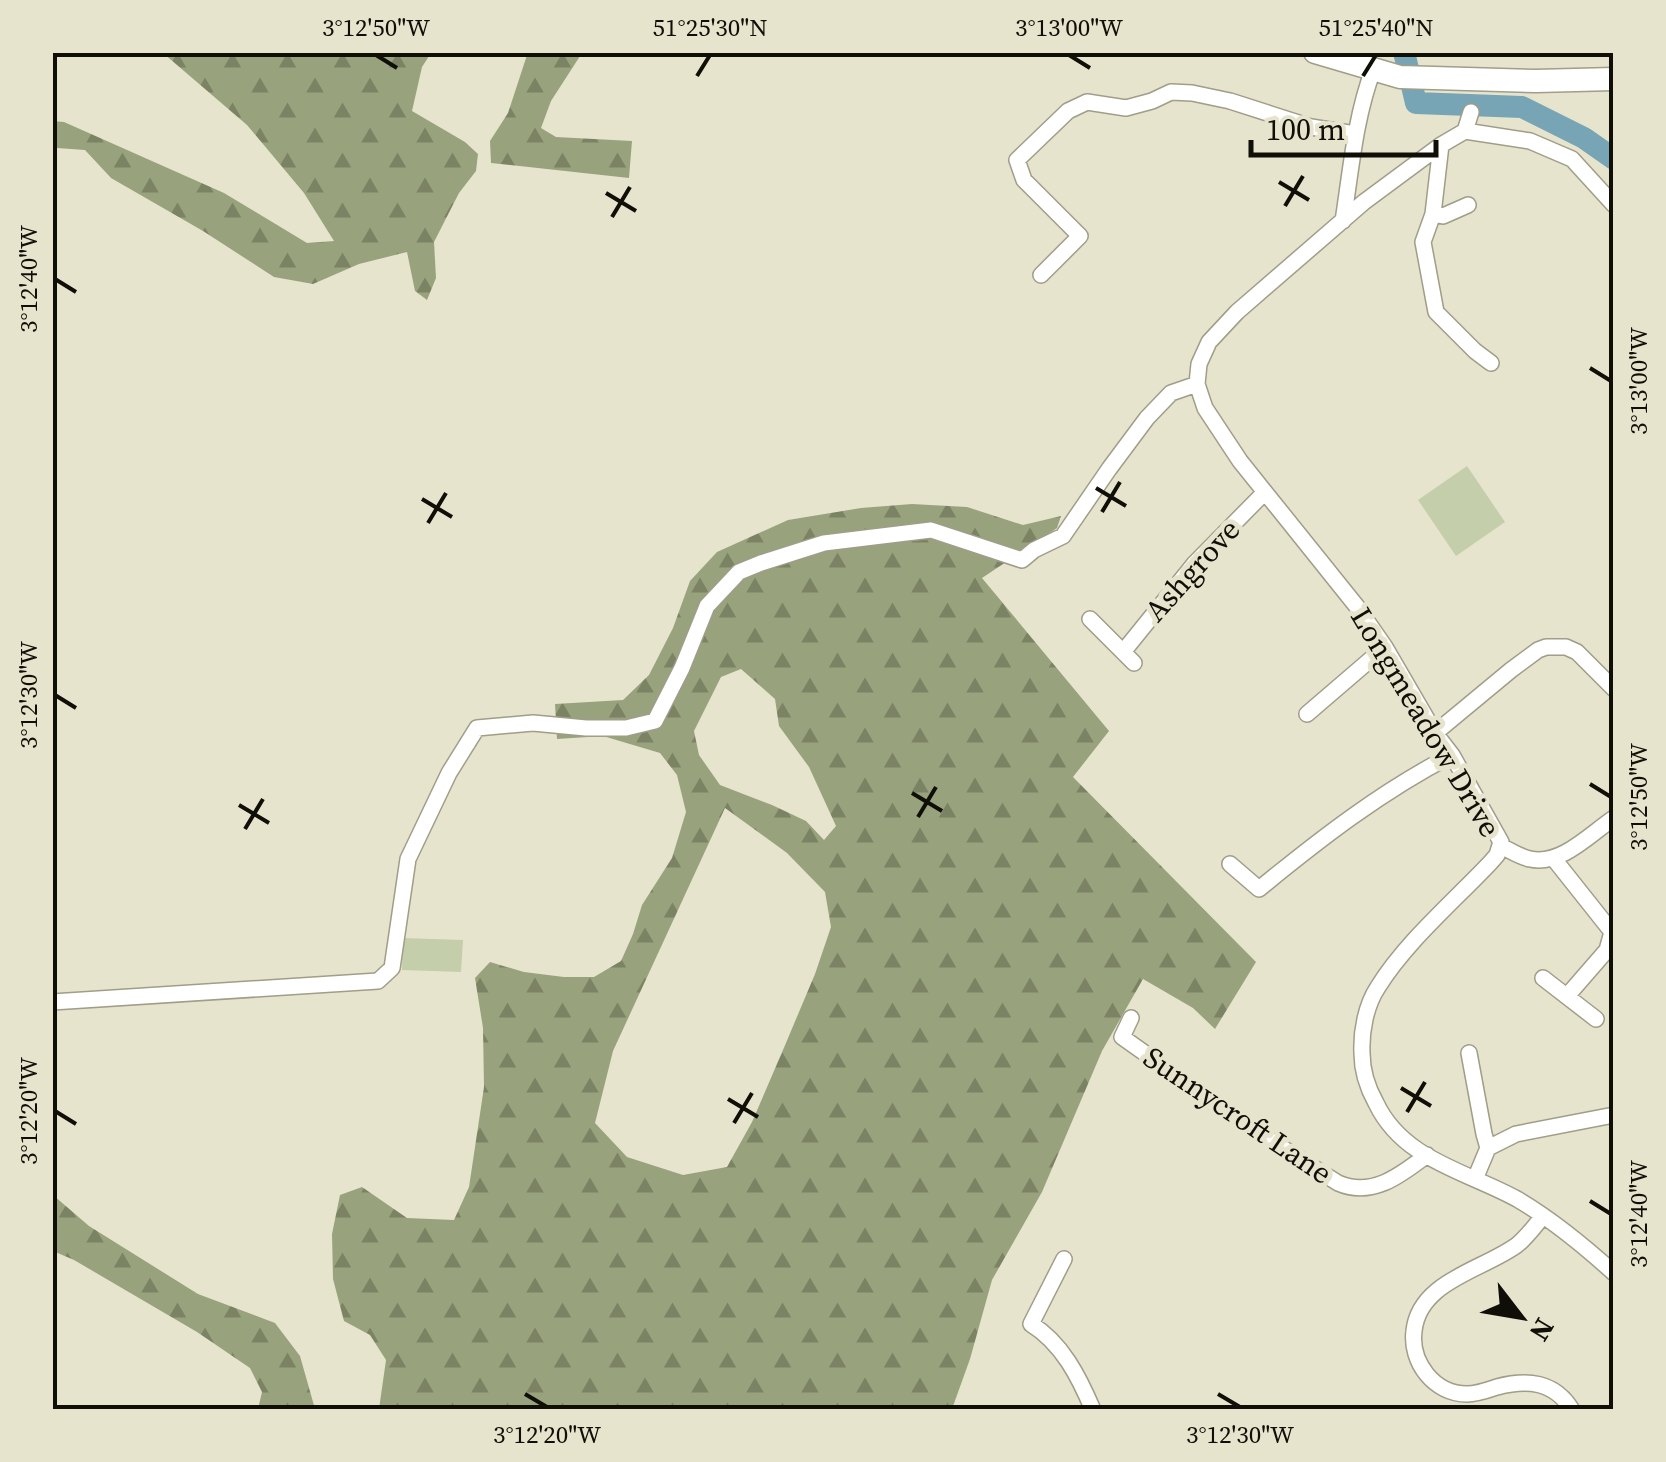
<svg xmlns="http://www.w3.org/2000/svg" width="1666" height="1462" font-family="'Source Serif 4',serif">
	<style>
		.forest { fill: url(#forest-firs); fill-rule: evenodd }
		.pitch { fill: #c4ceaa }
		.lines { fill: none; stroke-linecap: round; stroke-linejoin: round }
		.river { stroke: #77a5b5; stroke-width: 22 }
		.minor-casing { stroke: #a09d88; stroke-width: 18 }
		.primary-casing { stroke: #a09d88; stroke-width: 25 }
		.minor { stroke: #fff; stroke-width: 15 }
		.primary { stroke: #fff; stroke-width: 22 }
		.ticks { fill: none; stroke: #100f07; stroke-width: 4 }
		.labels { text-anchor: middle; dominant-baseline: central; stroke-width: 10; stroke-linejoin: round; paint-order: stroke }
		.street-label { font-size: 30px; fill: #100f07; stroke: #e7e4ce }
		.neatline { fill: none; stroke: #100f07; stroke-width: 4 }
		.ticks-label { font-size: 25px; text-anchor: middle; fill: #100f07 }
	</style>
	<defs>
		<pattern id="forest-firs" width="22" height="20" patternUnits="userSpaceOnUse" patternTransform="scale(2.5)"><rect width="22" height="20" fill="#98a37d"/><path d="M5 1l3.5 6h-7zM16 11l3.5 6h-7z" fill="#7b8364"/></pattern>
	</defs>
	<rect width="100%" height="100%" fill="#e7e4ce"/>
	<path class="forest" d="M528,52l54,1 -31,48 -10,27 15,9 76,4 -3,37 -138,-15 -1,-22 18,-28z
		M163,53h268l-9,14 -10,44 53,31 13,12 -2,17 -17,22 -25,49 2,36 -9,22 -12,-9 -8,-39 -48,12 -46,20 -39,-7 -71,-46 -92,-53 -26,-28 -28,-2 -4,41v-68l11,1 160,71 83,50 27,-2 -30,-48 -57,-68z
		M912,504l55,3 56,18 38,-9 -4,12 -75,50 127,153 -36,46 183,185 -41,67 -22,-21 -50,-29 -41,72 -60,141 -50,88 -22,79 -18,50h-573l7,-49 -16,-25 -26,-14 -11,-42 -1,-45 8,-39 22,-8 45,31 47,2 15,-33 15,-100 -1,-59 -8,-50 15,-16 34,10 40,5h30l27,-16 12,-27 9,-29 30,-47 14,-46 -9,-37 -17,-22 -57,-17 -46,3 -2,-35 68,-4 26,-25 24,-47 17,-47 27,-29 71,-32 73,-12zM741,669l34,30 4,27 30,41 27,59 -12,14 -18,-19 -34,-16 -52,-20 -21,-30 -5,-24 27,-54zM725,808l62,45 38,39 6,35 -16,47 -32,76 -31,72 -25,45 -44,8 -56,-18 -32,-34 18,-72z
		M53,1195l36,31 109,68 77,29 25,33 15,53h-57l4,-17 -12,-24 -53,-36 -123,-72 -21,-9z"/>
	<path class="pitch" d="M1467,466l38,56 -49,34 -38,-56z
		M403,938l60,2 -2,32 -59,-2z"/>
	<g class="lines">
		<path class="river" d="M1404,52l12,51 106,4 62,31 30,21"/>
		<g class="minor-casing">
			<path id="minor" d="M1471,112l-6,19 -24,14 -77,57 -127,110 -28,30 -10,22 -2,20 8,24 35,53 118,147 27,39 50,86 17,22 49,87 -4,13 -7,8c-37,39 -84,79 -112,124 -12,18 -17,44 -16,66 0,18 5,34 14,50 27,57 90,68 141,96 36,21 66,46 97,74
				M1465,131l65,10 42,18 42,46
				M1441,145l-8,69 -10,28 13,70 39,39 16,12
				M1433,214l10,2 25,-11
				M1343,221c8,-51 12,-103 30,-151
				M1041,275l39,-39 -56,-56 -7,-20 51,-49 19,-9 39,6 26,-7 19,-9 21,1 38,8 81,26 44,7
				M1090,619l44,44
				M1123,652l72,-89 70,-71
				M1307,714l78,-67
				M1435,733l76,-63 27,-20 8,-3h20l11,5 37,37
				M1501,846c10,5 19,11 29,13 31,7 60,-25 84,-41
				M1554,859l58,73 -5,18 -40,46
				M1230,864l29,25c61,-50 123,-98 193,-134
				M1543,978l53,41
				M52,1002l326,-21 14,-13 16,-109 41,-86 28,-45 56,-5 53,5h40l29,-7 27,-53 25,-62 32,-34 22,-9 63,-20 107,-13 91,30 12,-10 29,-14 46,-67 38,-51 24,-25 26,-9
				M1131,1018l-9,19 124,88 92,58c34,15 63,-8 89,-28
				M1469,1053l15,81 4,14
				M1475,1179l13,-31 28,-14 98,-19
				M1543,1216c-8,10 -16,21 -26,29 -34,25 -98,36 -103,86 -4,31 20,63 53,63 10,0 21,-4 30,-7 30,-8 57,-6 75,23
				M1064,1259l-33,65c31,19 48,53 62,86"/>
		</g>
		<g class="primary-casing">
			<path id="primary" d="M1315,52l85,25 136,4 78,-2"/>
		</g>
		<use href="#minor" class="minor"/>
		<use href="#primary" class="primary"/>
	</g>
	<path class="ticks" d="M376,55l21,13M1069,55l21,13M697,76l13,-21M1363,76l13,-21M1279,182l30,18M606,193l30,18M1285,206l18,-30M612,217l18,-30M55,279l21,13M1590,368l21,13M1096,488l30,18M422,499l30,18M1102,512l18,-30M428,523l18,-30M55,695l21,13M1590,784l21,13M912,793l30,18M239,805l30,18M918,817l18,-30M245,829l18,-30M1401,1088l30,18M728,1099l30,18M55,1111l21,13M1407,1112l18,-30M734,1123l18,-30M1590,1201l21,13M525,1394l22,13M1218,1394l22,13"/>
	<g class="labels">
		<g class="street-label">
			<text transform="translate(1192 570) rotate(-48)">Ashgrove</text>
			<text transform="translate(1426 722) rotate(59)">Longmeadow Drive</text>
			<text transform="translate(1238 1115) rotate(34)">Sunnycroft Lane</text>
		</g>
	</g>
	<rect width="1666" height="1462" fill="none" stroke="#e7e4ce" stroke-width="110"/>
	<g transform="translate(1521 1317) rotate(121)" stroke="#e7e4ce" stroke-width="8" paint-order="stroke">
	<path d="M0-8L18 38L0 25L-18 38Z" fill="#100f07"/>
	<text y="-15" font-size="28" font-weight="bold" text-anchor="middle" fill="#100f07">N</text>
	</g>
	<path d="M1251 140v15h185v-15" fill="none" stroke="#100f07" stroke-width="5"/>
	<text x="1266" y="140" font-size="30" fill="#100f07" stroke="#e7e4ce" stroke-width="8" paint-order="stroke">100 m</text>
	<rect x="55" y="55" width="1556" height="1352" class="neatline"/>
	<g class="ticks-label">
		<text x="376" y="36">3°12'50"W</text>
		<text x="710" y="36">51°25'30"N</text>
		<text x="1069" y="36">3°13'00"W</text>
		<text x="1376" y="36">51°25'40"N</text>
		<text transform="translate(28 279) rotate(-90)" y="9">3°12'40"W</text>
		<text transform="translate(1638 381) rotate(-90)" y="9">3°13'00"W</text>
		<text transform="translate(28 695) rotate(-90)" y="9">3°12'30"W</text>
		<text transform="translate(1638 797) rotate(-90)" y="9">3°12'50"W</text>
		<text transform="translate(28 1111) rotate(-90)" y="9">3°12'20"W</text>
		<text transform="translate(1638 1214) rotate(-90)" y="9">3°12'40"W</text>
		<text x="547" y="1443">3°12'20"W</text>
		<text x="1240" y="1443">3°12'30"W</text>
	</g>
</svg>
